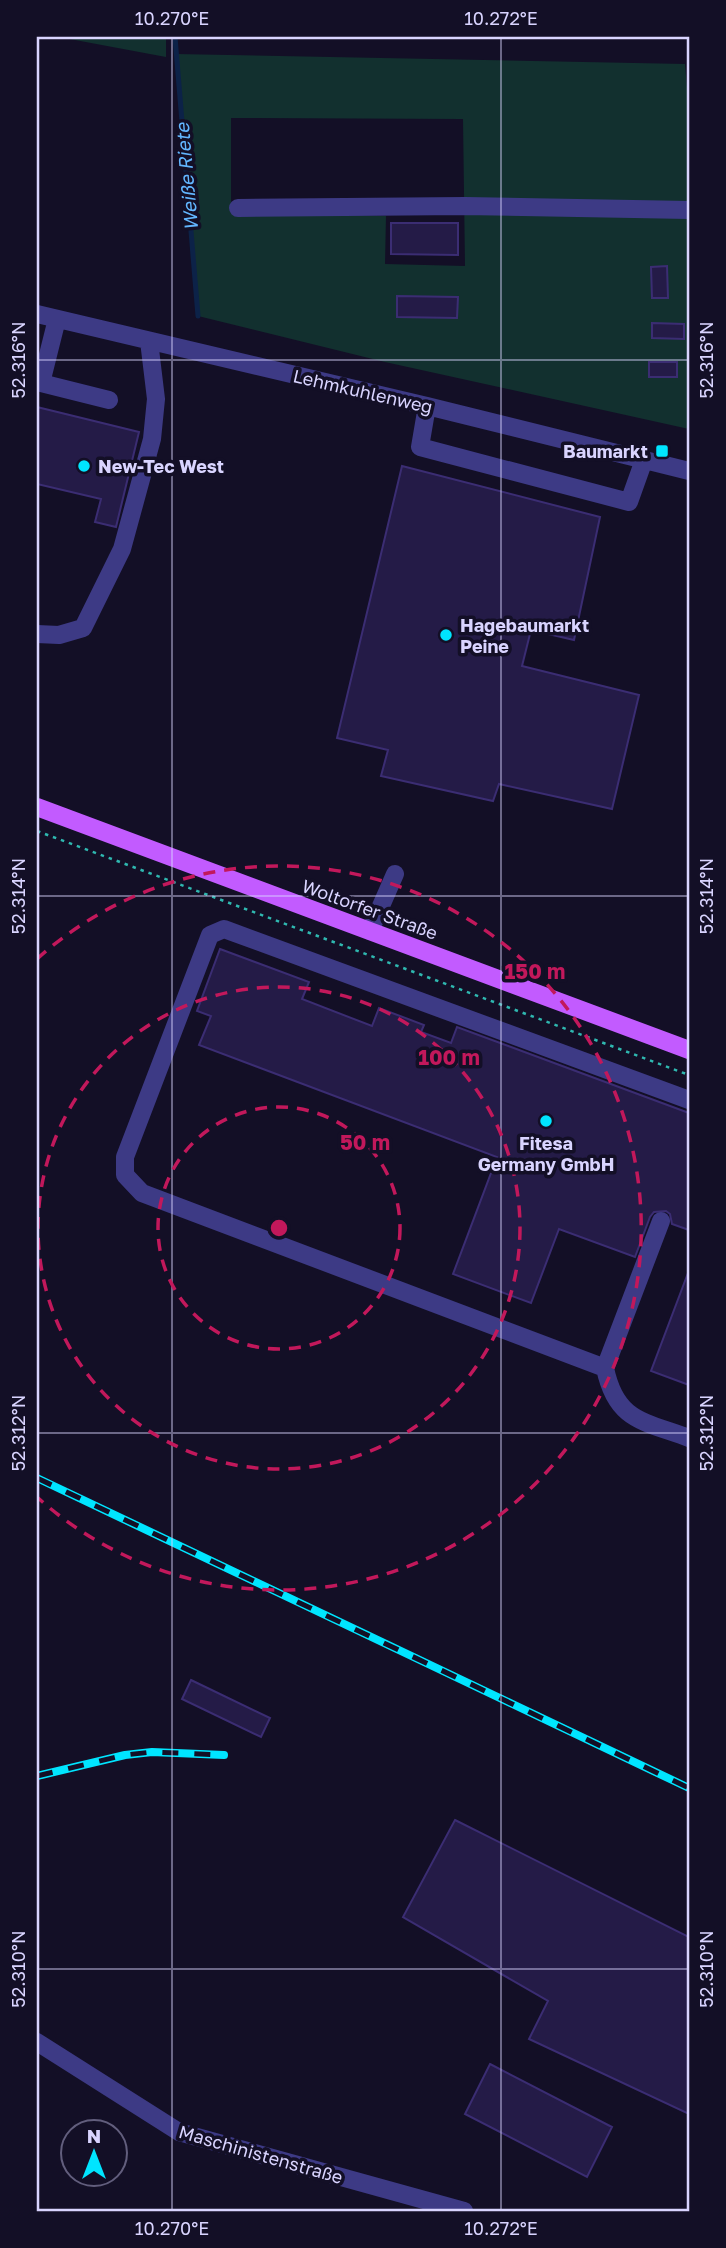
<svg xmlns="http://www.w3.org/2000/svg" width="726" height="2248" font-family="'Golos Text',sans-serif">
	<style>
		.green { fill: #12302f; fill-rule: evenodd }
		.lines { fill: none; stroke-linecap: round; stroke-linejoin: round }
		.stream { stroke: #0c2248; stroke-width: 5 }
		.building { fill: #241b47; stroke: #3b2d73; stroke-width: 2 }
		.path { stroke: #2fb8b0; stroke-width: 2.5; stroke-dasharray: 3.5 5; stroke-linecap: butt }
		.minor { stroke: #3d3a85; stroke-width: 18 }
		.major { stroke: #c25bff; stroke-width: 18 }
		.rail-casing { stroke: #00e5ff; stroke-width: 8 }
		.rail { stroke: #130f26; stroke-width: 5; stroke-dasharray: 16; stroke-linecap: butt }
		.ticks { fill: none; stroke: #d9d4ff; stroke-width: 2; stroke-opacity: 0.45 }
		.ring { fill: none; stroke: #c2185b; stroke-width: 3.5; stroke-dasharray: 12 9 }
		.poi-dot { fill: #00e5ff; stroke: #130f26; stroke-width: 2.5 }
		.labels { text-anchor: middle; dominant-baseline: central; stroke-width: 7; stroke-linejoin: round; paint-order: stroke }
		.street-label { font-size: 18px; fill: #d9d4ff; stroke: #130f26 }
		.poi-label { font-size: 18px; font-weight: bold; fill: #d9d4ff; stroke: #130f26; text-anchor: start }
		.water-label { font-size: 19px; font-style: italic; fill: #62b6ff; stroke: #130f26 }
		.centre { fill: #c2185b; stroke: #130f26; stroke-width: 3.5 }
		.ring-label { font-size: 21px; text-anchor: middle; font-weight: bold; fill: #c2185b; stroke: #130f26; stroke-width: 7; stroke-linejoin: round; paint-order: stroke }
		.neatline { fill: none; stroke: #d9d4ff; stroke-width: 2.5 }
		.ticks-label { font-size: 18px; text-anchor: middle; fill: #d9d4ff }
	</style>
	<rect width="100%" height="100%" fill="#130f26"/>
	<path class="green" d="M59,37h107v20z
		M175,54l510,10 4,47v318l-304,-67 -187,-46 -17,-214zM231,118l232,1 2,147 -80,-2 1,-48 -155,-4z"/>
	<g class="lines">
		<path class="stream" d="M175,37l23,279"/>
	</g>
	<path class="building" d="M391,223h67v32l-67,-1z
		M667,266l1,32h-16l-1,-31z
		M397,296l61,1 -1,21 -60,-1z
		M652,323l32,1v15l-32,-1z
		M649,362h28v15h-28z
		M37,407l102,25 -23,95 -21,-5 6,-23 -64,-15z
		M402,466l198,51 -26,123 -43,-10 -9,36 117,29 -27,114 -113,-25 -6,17 -112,-25 7,-26 -51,-12z
		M220,949l89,33 -7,17 70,27 7,-18 45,17 -3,7 30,11 6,-16 232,86v117l-17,-6 -2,-10 -4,-3 -12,1 -4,5 -15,40 -76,-28 -28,74 -78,-29 44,-117 -298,-112 12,-29 -14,-5z
		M688,1273l1,1v111l-38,-14z
		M191,1680l79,38 -9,19 -79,-38z
		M455,1820l234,117v177l-160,-75 19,-38 -145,-84z
		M490,2064l122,63 -25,50 -122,-63z"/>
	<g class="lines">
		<path class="path" d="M37,831l652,244"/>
		<path class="minor" d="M238,208l227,-2 224,4
			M37,314l390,92 262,65
			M57,319l-16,64 68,17
			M427,406l-7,41 209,55 15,-42
			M37,634l22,1 24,-7 39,-79 30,-110 4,-40 -7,-58
			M370,931l25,-57
			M689,1100l-465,-171 -14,6 -85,222v18l17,18 463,175c11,53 38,53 84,70
			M605,1368l56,-147
			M37,2042l142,90 285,79"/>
		<path class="major" d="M37,807l652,243"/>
		<g class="rail-casing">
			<path id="rail" d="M37,1478l652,310
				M37,1776l88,-21 27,-3 72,3"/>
		</g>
		<use href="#rail" class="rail"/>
	</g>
	<path class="ticks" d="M172,37v2174M501,37v2174M37,360h652M37,896h652M37,1433h652M37,1969h652"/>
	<g class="ring">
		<circle cx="279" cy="1228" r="121"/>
		<circle cx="279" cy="1228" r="241"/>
		<path d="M37 959A362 362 0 1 1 37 1497"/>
	</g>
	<g class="poi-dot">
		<rect x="655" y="444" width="14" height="14" rx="3.5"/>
		<circle cx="84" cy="466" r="7"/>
		<circle cx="446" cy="635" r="7"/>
		<circle cx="546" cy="1121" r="7"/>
	</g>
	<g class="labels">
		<g class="street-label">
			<text transform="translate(363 391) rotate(13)">Lehmkuhlenweg</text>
			<text transform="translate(370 909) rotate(20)">Woltorfer Straße</text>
			<text transform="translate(261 2154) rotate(16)">Maschinistenstraße</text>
		</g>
		<g class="poi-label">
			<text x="648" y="451" text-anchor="end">Baumarkt</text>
			<text x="98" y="466">New-Tec West</text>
			<text x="460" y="625">Hagebaumarkt<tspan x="460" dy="21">Peine</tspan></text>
			<text x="546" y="1143" text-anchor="middle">Fitesa<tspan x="546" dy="21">Germany GmbH</tspan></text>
		</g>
		<g class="water-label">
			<text transform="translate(186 177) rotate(-95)">Weiße Riete</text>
		</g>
	</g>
	<circle cx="279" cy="1228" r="10" class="centre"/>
	<g class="ring-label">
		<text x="535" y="979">150 m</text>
		<text x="449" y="1065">100 m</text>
		<text x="365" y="1150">50 m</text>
	</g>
	<rect width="726" height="2248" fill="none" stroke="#130f26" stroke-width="77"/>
	<g transform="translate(94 2153)"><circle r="33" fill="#130f26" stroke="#625e7d" stroke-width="2"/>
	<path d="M0-5L12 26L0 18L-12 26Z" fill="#00e5ff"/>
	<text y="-10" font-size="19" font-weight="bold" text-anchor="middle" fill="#d9d4ff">N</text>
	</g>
	<rect x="38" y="38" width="650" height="2172" class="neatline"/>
	<g class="ticks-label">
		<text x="172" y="25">10.270°E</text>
		<text x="501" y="25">10.272°E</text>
		<text transform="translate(19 360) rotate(-90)" y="6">52.316°N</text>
		<text transform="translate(707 360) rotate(-90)" y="6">52.316°N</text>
		<text transform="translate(19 896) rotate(-90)" y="6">52.314°N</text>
		<text transform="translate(707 896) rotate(-90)" y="6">52.314°N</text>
		<text transform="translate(19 1433) rotate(-90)" y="6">52.312°N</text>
		<text transform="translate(707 1433) rotate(-90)" y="6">52.312°N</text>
		<text transform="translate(19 1969) rotate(-90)" y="6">52.310°N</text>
		<text transform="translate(707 1969) rotate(-90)" y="6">52.310°N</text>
		<text x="172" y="2235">10.270°E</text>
		<text x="501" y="2235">10.272°E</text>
	</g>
</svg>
